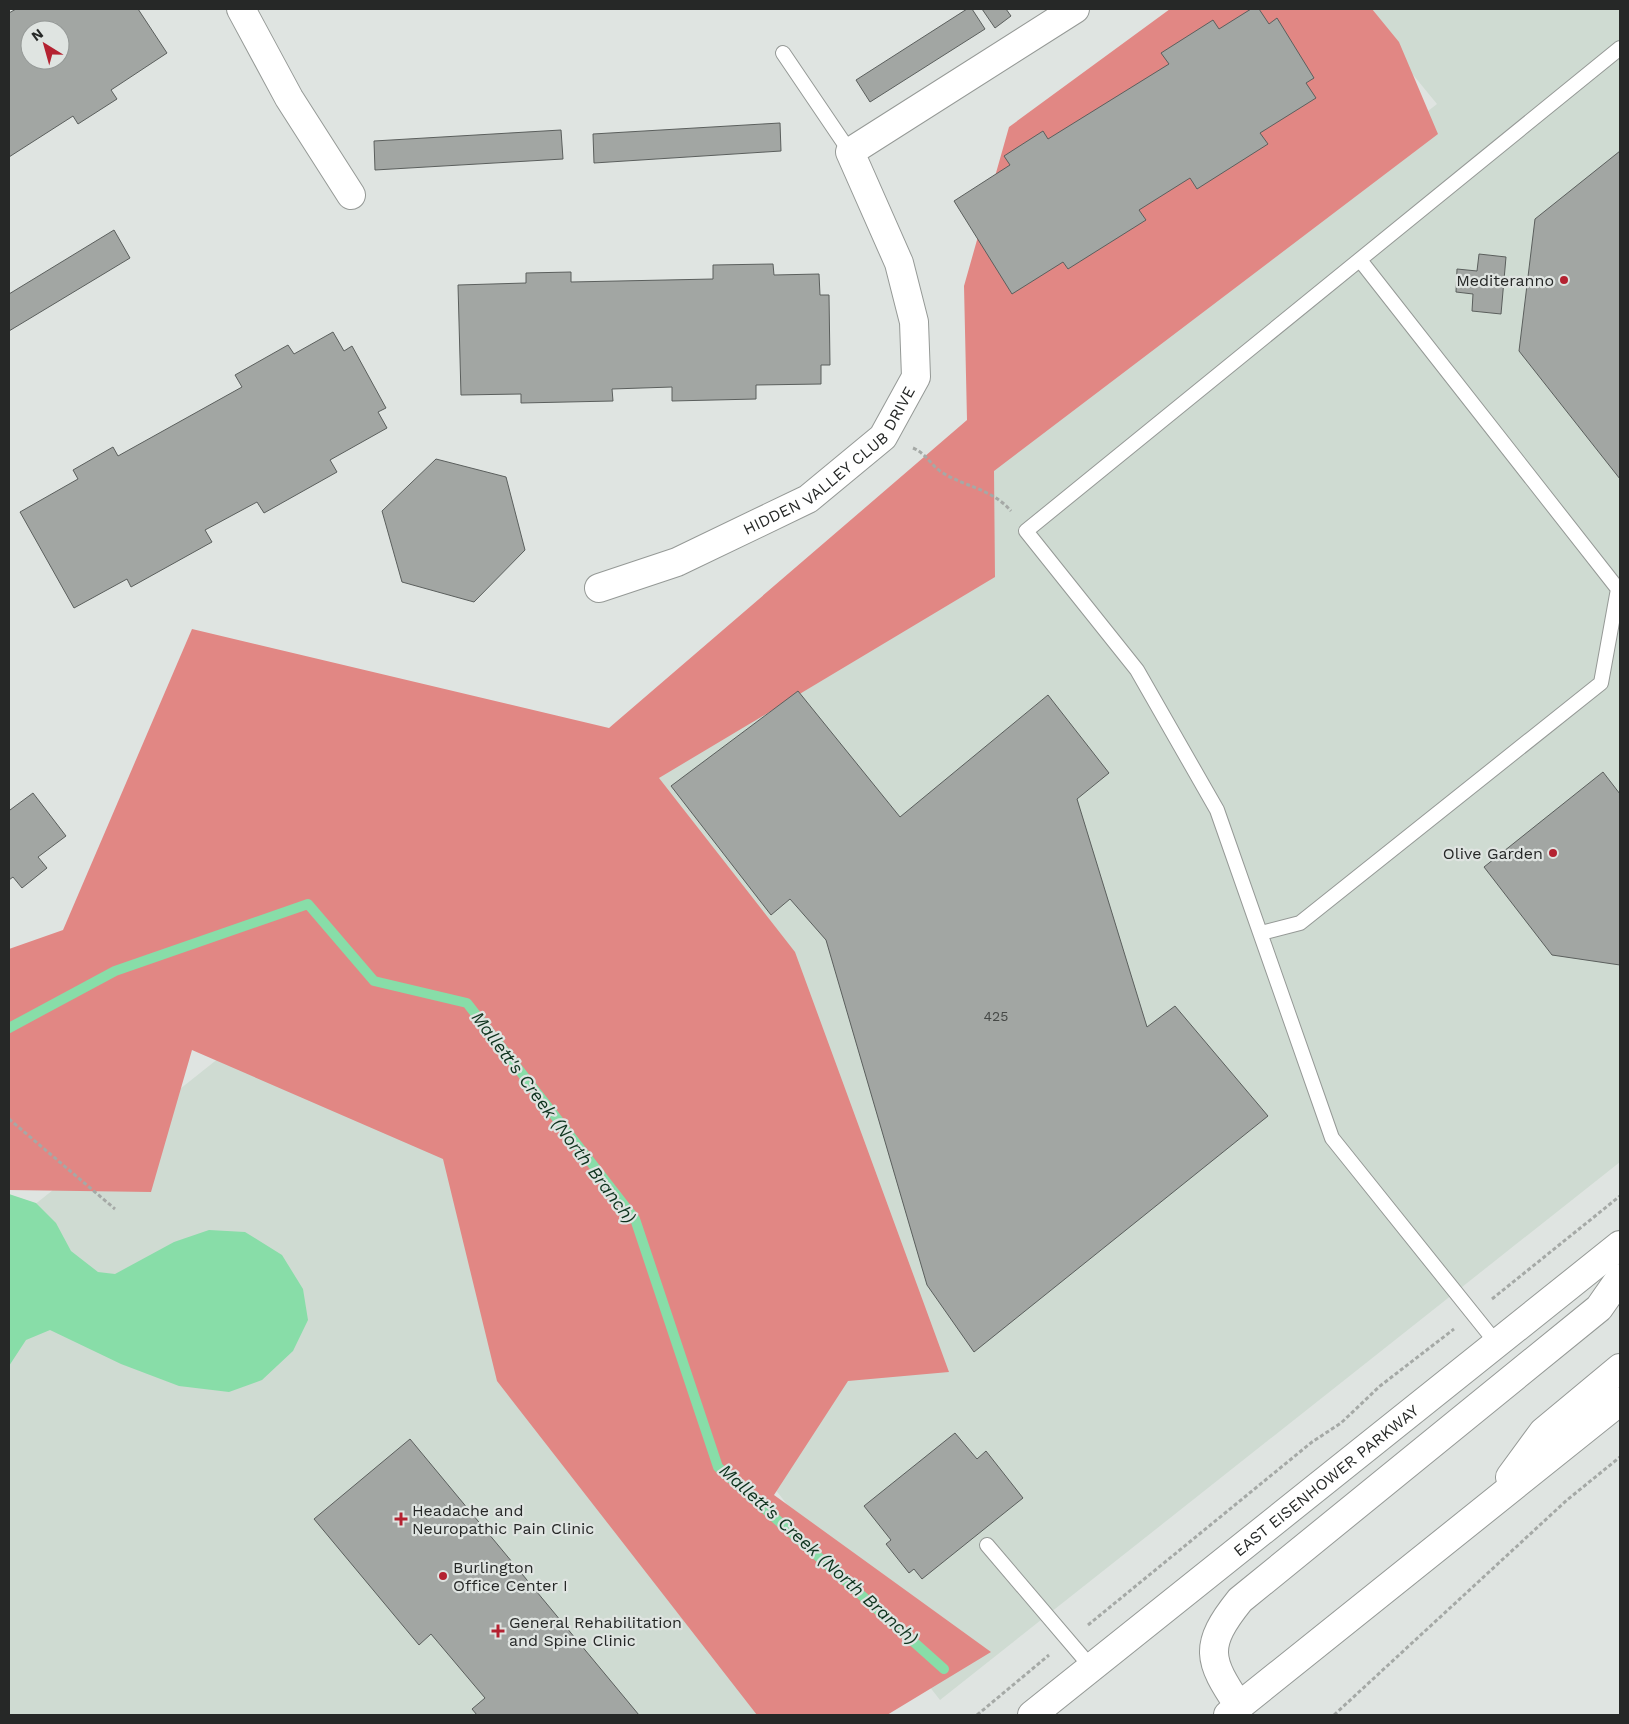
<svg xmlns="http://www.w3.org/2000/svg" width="1629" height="1724" font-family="'Work Sans',sans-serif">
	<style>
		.built { fill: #cfdbd2 }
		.forest { fill: #e18784 }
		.water { fill: #88dda8 }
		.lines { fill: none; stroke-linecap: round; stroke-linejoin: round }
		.stream { stroke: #88dda8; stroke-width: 10 }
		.building { fill: #a2a6a3; stroke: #5b5f5d; fill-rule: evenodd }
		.service-casing { stroke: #959996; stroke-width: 16 }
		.minor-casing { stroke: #959996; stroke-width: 30 }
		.secondary-casing { stroke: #959996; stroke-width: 30 }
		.path { stroke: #a5a9a6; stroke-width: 3; stroke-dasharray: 4 2.5; stroke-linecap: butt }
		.service { stroke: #fff; stroke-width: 14 }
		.minor { stroke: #fff; stroke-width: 28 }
		.secondary { stroke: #fff; stroke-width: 28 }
		.poi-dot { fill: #b42231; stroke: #dfe4e1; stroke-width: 2 }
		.labels { text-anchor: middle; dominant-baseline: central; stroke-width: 4.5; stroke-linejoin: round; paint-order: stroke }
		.number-label { font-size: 14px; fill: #454846 }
		.poi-label { font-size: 16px; fill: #262827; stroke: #dfe4e1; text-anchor: start }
		.street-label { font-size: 16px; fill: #262827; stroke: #dfe4e1 }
		.water-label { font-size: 18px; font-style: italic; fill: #0e331e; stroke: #dfe4e1 }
	</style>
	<rect width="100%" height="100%" fill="#dfe4e1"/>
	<path class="built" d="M1359,9h261v1153l-680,538 -287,-367 -84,-550 868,-679z
		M322,976l551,739h-864v-490z"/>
	<path class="forest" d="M1170,9h202l27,33 39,92 -444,337 1,106 -336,201 136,174 154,420 -101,9 -74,114 217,157 -104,63h-130l-260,-334 -54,-222 -251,-109 -41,142 -142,-2v-241l54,-19 129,-301 417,99 358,-308 -3,-134 45,-159z"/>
	<path class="water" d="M9,1194l27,9 20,20 15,28 27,21 17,2 59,-32 35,-12 36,2 37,23 21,34 5,31 -15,31 -31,29 -33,12 -50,-6 -58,-22 -71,-34 -24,10 -17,26z"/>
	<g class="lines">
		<path class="stream" d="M9,1028l106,-57 193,-67 66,77 93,22 168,216 83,248 226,202"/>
	</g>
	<path class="building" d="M16,9h122l29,44 -56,37 6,9 -39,25 -5,-8 -64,41v-144zM30,30h30v30h-30z
		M967,9h5l13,20 -115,73 -14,-22z
		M982,9h24l5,7 -16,12z
		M1251,9h8l10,15 8,-6 37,60 -8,5 10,15 -56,35 8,11 -71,45 -7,-11 -51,32 7,10 -78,49 -5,-7 -51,32 -58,-93 56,-36 -6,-9 39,-25 5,8 121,-75 -8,-11 52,-33 6,9z
		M780,123l1,28 -187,12 -1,-29z
		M561,130l2,29 -188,11 -1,-29z
		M1620,151v328l-101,-128 16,-132z
		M114,230l16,28 -121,73v-37z
		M1479,254l27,3 -5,57 -29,-3 1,-17 -17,-2 1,-23 20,2z
		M773,264l1,11 45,-1 1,21h9l1,70h-9v19l-65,1v14l-84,2v-14l-60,2 1,12 -92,2v-9l-60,1 -3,-110 68,-2v-10l45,-1v10l142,-3v-14z
		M333,332l11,19 8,-5 34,62 -8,4 9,16 -57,32 7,12 -73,41 -7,-11 -52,28 7,12 -81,45 -4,-8 -53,29 -54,-96 58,-33 -5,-9 40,-23 5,9 124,-69 -7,-12 53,-30 6,9z
		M436,459l70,18 19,73 -51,52 -72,-20 -20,-71z
		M798,691l102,126 148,-122 61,78 -32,26 70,228 28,-21 93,110 -294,236 -47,-67 -101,-345 -36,-41 -19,16 -100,-129z
		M1603,772l17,22v171l-68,-10 -68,-88z
		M33,793l33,43 -28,21 9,11 -25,20 -9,-11 -4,3v-71l1,1z
		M955,1433l22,26 9,-8 37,47 -101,81 -8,-10 -5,4 -23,-29 5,-4 -27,-34z
		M410,1439l229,276h-162l-5,-6 13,-11 -54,-64 -12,11 -105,-126z"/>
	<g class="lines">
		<g class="service-casing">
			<path id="service" d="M783,53l67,99
				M1261,933l39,-10 301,-240 17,-94 -258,-329
				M1498,1345l-166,-207 -115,-328 -80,-140 -111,-139 594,-483
				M987,1545l104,122"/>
		</g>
		<g class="minor-casing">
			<g id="minor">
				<path d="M241,9l48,89 62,97"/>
				<path id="s1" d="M599,588l78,-26 131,-63 75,-62 33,-60 -2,-55 -15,-59 -49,-111 225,-143"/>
			</g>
		</g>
		<g class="secondary-casing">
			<g id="secondary">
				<path d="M1510,1477l33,-45 77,-64"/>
				<path d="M1239,1706c-31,-46 -36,-60 1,-106l359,-292 21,-30"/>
				<path id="s2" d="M1032,1715l588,-470"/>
				<path d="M1228,1715l392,-314"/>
			</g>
		</g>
		<path class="path" d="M913,448c14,6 18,18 30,25 23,14 49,16 68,38
			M9,1119l106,90
			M1492,1299l128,-103
			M1088,1625l224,-183 29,-19 39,-37 74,-57
			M977,1715l72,-60
			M1334,1715l233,-215 53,-43"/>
		<use href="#service" class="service"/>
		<use href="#minor" class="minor"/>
		<use href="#secondary" class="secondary"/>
	</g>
	<g class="poi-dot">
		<circle cx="1564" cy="280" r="5"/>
		<circle cx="1553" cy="853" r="5"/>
		<path d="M398.5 1511.5h5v5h5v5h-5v5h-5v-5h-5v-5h5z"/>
		<circle cx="443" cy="1576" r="5"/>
		<path d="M495.5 1623.5h5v5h5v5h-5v5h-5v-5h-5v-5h5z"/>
	</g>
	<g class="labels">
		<g class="number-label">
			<text x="996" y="1016">425</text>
		</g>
		<g class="poi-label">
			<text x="1554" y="280" text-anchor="end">Mediteranno</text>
			<text x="1543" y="853" text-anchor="end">Olive Garden</text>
			<text x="412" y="1510">Headache and<tspan x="412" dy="18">Neuropathic Pain Clinic</tspan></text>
			<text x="453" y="1567">Burlington<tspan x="453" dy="18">Office Center I</tspan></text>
			<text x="509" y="1622">General Rehabilitation<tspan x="509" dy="18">and Spine Clinic</tspan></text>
		</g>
		<g class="street-label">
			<text stroke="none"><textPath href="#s1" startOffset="269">HIDDEN VALLEY CLUB DRIVE</textPath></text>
			<text stroke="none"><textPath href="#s2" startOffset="376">EAST EISENHOWER PARKWAY</textPath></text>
		</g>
		<g class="water-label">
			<text transform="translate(554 1117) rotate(53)">Mallett's Creek (North Branch)</text>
			<text transform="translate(819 1554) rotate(42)">Mallett's Creek (North Branch)</text>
		</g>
	</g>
	<rect width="1629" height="1724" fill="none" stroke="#262827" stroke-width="20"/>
	<g transform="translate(45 45) rotate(323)"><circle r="24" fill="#dfe4e1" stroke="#959997"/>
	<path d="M0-4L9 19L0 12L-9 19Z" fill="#b42231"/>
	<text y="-8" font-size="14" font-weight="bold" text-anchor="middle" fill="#262827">N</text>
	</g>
</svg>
